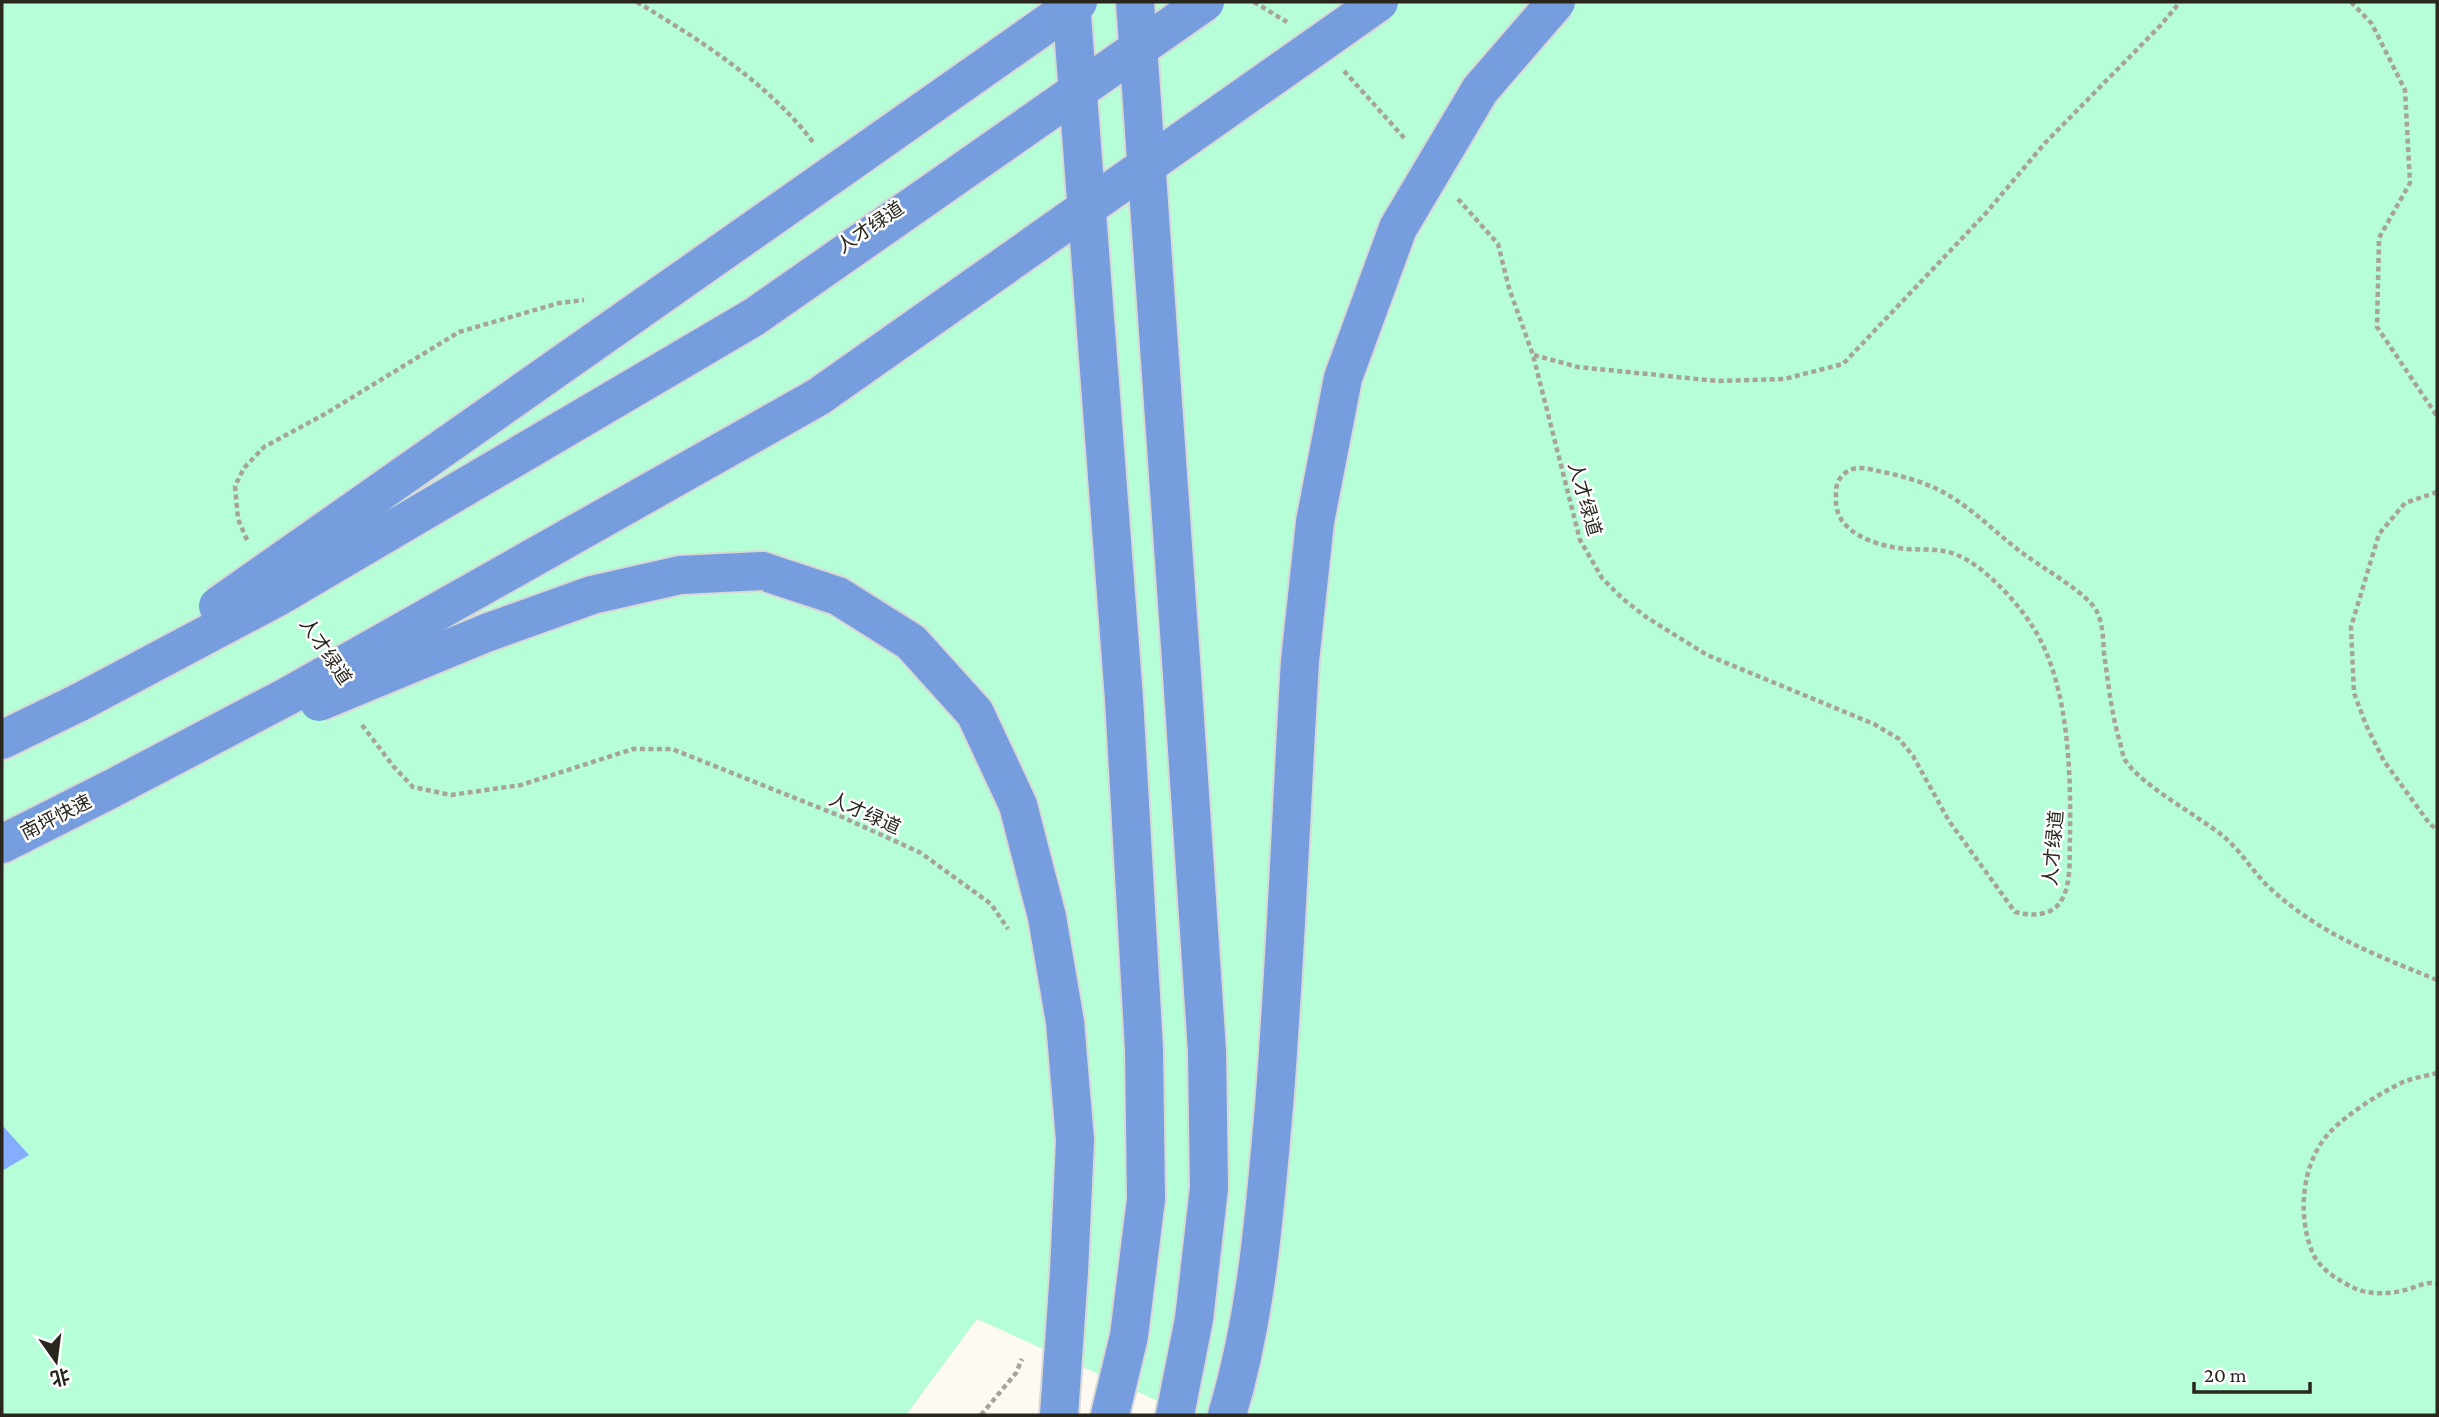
<svg xmlns="http://www.w3.org/2000/svg" width="2439" height="1417" font-family="'Crimson Pro','Noto Sans SC',serif">
	<style>
		.green { fill: #b6fed7 }
		.water { fill: #85adfd }
		.lines { fill: none; stroke-linecap: round; stroke-linejoin: round }
		.trunk-casing { stroke: #d8d8d6; stroke-width: 42 }
		.path { stroke: #a7a39b; stroke-width: 4.5; stroke-dasharray: 5 3.5; stroke-linecap: butt }
		.trunk { stroke: #769edf; stroke-width: 38 }
		.trunk-bridge-casing { stroke: #d8d8d6; stroke-width: 42; stroke-linecap: butt }
		.trunk-bridge { stroke: #769edf; stroke-width: 38 }
		.labels { text-anchor: middle; dominant-baseline: central; stroke-width: 5; stroke-linejoin: round; paint-order: stroke }
		.street-label { font-size: 19px; fill: #29261e; stroke: #fff }
	</style>
	<rect width="100%" height="100%" fill="#fefaf2"/>
	<path class="green" d="M2,2h2435v1413h-1248l-212,-96 -71,96h-904v-244l26,-16 -26,-30z"/>
	<path class="water" d="M2,1125l27,30 -27,16z"/>
	<g class="lines">
		<g class="trunk-casing">
			<path id="trunk" d="M762,571l76,25 73,46 64,71 43,92 29,112 18,105 10,118 -6,132 -10,143
				M2,740l78,-38
				M2,844l109,-55
				M1110,1415l19,-79 17,-137 -2,-150 -20,-350
				M1175,1415l19,-96 15,-131 -2,-137 -24,-362
				M1227,1415c30,-100 38,-205 47,-309 12,-148 17,-297 26,-445"/>
		</g>
		<path class="path" d="M637,2c64,39 130,80 176,140
			M1254,2l33,20
			M2351,2l21,22 33,66 5,93 -31,55 -2,89 60,89
			M1344,71l62,69
			M1458,199l40,45 11,44 24,67 47,185 22,38 21,21 23,18 61,38 167,69 25,15 14,17 36,65 66,91c15,4 36,5 46,-11 11,-17 8,-45 9,-64 1,-65 -1,-157 -39,-213 -15,-23 -48,-59 -74,-69 -16,-7 -33,-5 -50,-6 -27,-2 -72,-15 -71,-49 0,-10 -1,-18 8,-26 9,-9 23,-6 34,-3 26,5 54,13 75,27 27,17 49,41 75,59 18,13 58,36 68,53 7,13 7,28 8,43 4,28 7,58 15,86 2,6 3,15 6,21 17,26 72,55 98,76 19,16 31,38 49,54 51,46 102,64 165,90
			M1534,355l44,12 139,14 67,-2 59,-15 143,-151 59,-70 115,-117 20,-24
			M2437,492l-32,11 -26,31 -28,93 3,66 12,32 18,36 45,62 8,7
			M247,540l-9,-21 -3,-33 9,-18 20,-21 61,-33 134,-82 100,-29 25,-3
			M362,725l32,42 19,20 38,8 70,-10 112,-36h39l168,67 81,37 70,51 17,25
			M2437,1073c-11,3 -25,5 -36,10 -21,10 -55,32 -71,49 -29,31 -33,84 -17,122 8,16 25,26 41,34 18,8 39,6 58,0 9,-3 16,-7 25,-4
			M981,1415l35,-42 6,-14"/>
		<use href="#trunk" class="trunk"/>
		<g class="trunk-bridge-casing">
			<path id="trunk-bridge" d="M1071,2l53,697
				M1135,2l48,687
				M218,606l860,-604
				M1300,661l15,-139 28,-144 55,-150 82,-138 76,-88
				M80,702l196,-104 478,-281 451,-315
				M319,702l167,-69 106,-38 88,-20 82,-4
				M111,789l177,-93 530,-299 561,-395"/>
		</g>
		<use href="#trunk-bridge" class="trunk-bridge"/>
	</g>
	<g class="labels">
		<g class="street-label">
			<text transform="translate(870 227) rotate(-34)">人才绿道</text>
			<text transform="translate(1585 499) rotate(74)">人才绿道</text>
			<text transform="translate(326 651) rotate(56)">人才绿道</text>
			<text transform="translate(865 813) rotate(24)">人才绿道</text>
			<text transform="translate(56 817) rotate(-27)">南坪快速</text>
			<text transform="translate(2053 848) rotate(-85)">人才绿道</text>
		</g>
	</g>
	<rect width="2439" height="1417" fill="none" stroke="#29261e" stroke-width="7"/>
	<g transform="translate(56 1361) rotate(166)" stroke="#ffffff" stroke-width="5" paint-order="stroke">
	<path d="M0-5L12 26L0 18L-12 26Z" fill="#29261e"/>
	<text y="-10" font-size="19" font-weight="bold" text-anchor="middle" fill="#29261e">北</text>
	</g>
	<path d="M2194 1382v10h116v-10" fill="none" stroke="#29261e" stroke-width="3.5"/>
	<text x="2204" y="1382" font-size="21" fill="#29261e" stroke="#ffffff" stroke-width="5" paint-order="stroke">20 m</text>
</svg>
